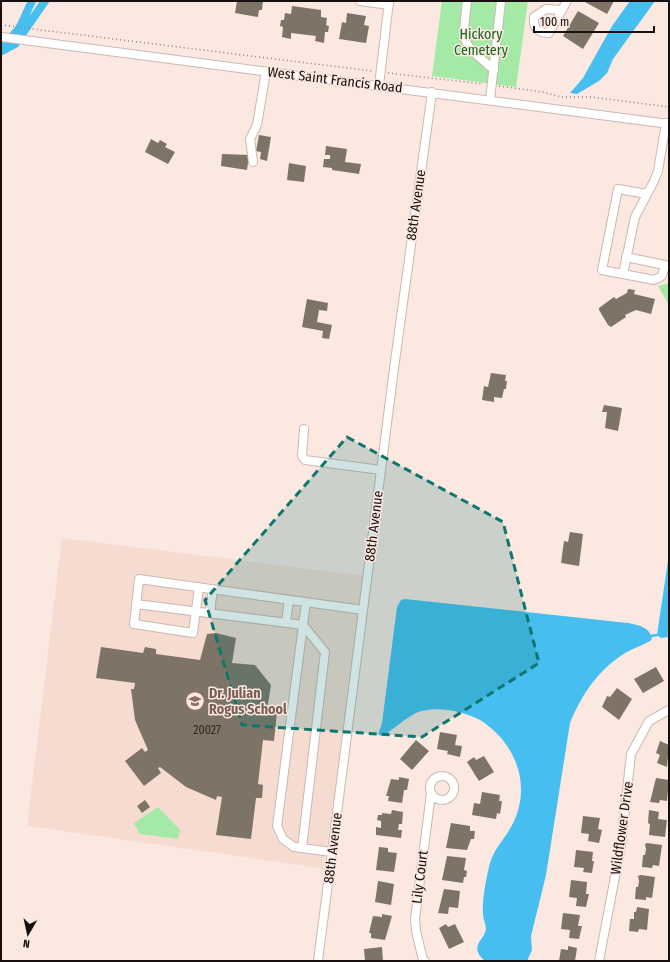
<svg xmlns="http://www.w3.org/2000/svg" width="670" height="962" font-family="'Fira Sans Condensed',sans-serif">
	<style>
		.built { fill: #f6dbd1 }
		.green { fill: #a4e9a6 }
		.water { fill: #46bef0 }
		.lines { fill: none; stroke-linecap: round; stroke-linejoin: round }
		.stream { stroke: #46bef0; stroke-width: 2.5 }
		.canal { stroke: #46bef0; stroke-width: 8 }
		.building { fill: #7d7466 }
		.minor-casing { stroke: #cab8b1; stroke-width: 10 }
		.path { stroke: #8d807b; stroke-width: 1.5; stroke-dasharray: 1 3; stroke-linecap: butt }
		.minor { stroke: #fff; stroke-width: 8 }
		.marked { fill: #0f766e; fill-opacity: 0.2; stroke: #0f766e; stroke-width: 3; stroke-dasharray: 8 5; stroke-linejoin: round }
		.labels { text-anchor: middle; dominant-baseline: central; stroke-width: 3; stroke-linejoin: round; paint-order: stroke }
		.number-label { font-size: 12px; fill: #302924 }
		.park-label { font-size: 14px; fill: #166421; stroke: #fbe8e1 }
		.street-label { font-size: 14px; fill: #17100e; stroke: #fbe8e1 }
		.education-label { font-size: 14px; font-weight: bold; fill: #785e54; stroke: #fbe8e1; text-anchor: start }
	</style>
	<rect width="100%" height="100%" fill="#fbe8e1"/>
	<path class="built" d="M62,538l303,38 -42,296 -3,-4 -293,-42z"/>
	<path class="green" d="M442,1h86l-12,86 -84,-11z
		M669,283v22l-11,-19z
		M158,807l22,23 -2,9 -38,-5 -6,-11z"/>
	<path class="water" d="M40,1h10l-32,46 -17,9v-12l23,-20z
		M630,1h25l-42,58 -6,14 -8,8 -22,13 -7,-1 13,-15 29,-52z
		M669,554v83l-8,1 -4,-3z
		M405,599l204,22c14,2 41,1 43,18l-2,2c-8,5 -17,7 -25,12 -27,17 -43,41 -55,70l-24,152 -15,61 1,14 -5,11h-42c-17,-15 -1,-20 1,-32 0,-5 -3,-10 -3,-15 -1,-15 3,-35 7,-51 4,-14 14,-23 21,-36 22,-39 6,-84 -31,-107 -17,-9 -46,-15 -64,-7 -12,6 -22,16 -33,23l-5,-1 4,-12 15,-116 4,-7z"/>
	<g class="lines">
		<path class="stream" d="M651,636l6,-1"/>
		<path class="canal" d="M1,45c22,-15 20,-22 31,-44"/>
	</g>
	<path class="building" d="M237,1h26l-1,9h-3l-1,7 -23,-4z
		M586,1h28l-7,13 -22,-12z
		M292,6l29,4v7l6,1 -1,7 3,1 -1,6h-3l-1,11 -9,-2 1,-5 -25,-3v6l-9,-2 1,-10 -3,-1 1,-6h3l1,-7 6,1z
		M578,11l21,12 -16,26 -20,-13z
		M347,13l19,3 -2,9 5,1 -3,17 -27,-4 3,-17 4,1z
		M259,135l12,2 -4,24 -7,-2 1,-7 -5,-1z
		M151,139l7,4 2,-3 7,4 -2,3 10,5 -7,12 -23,-12z
		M326,146l21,3 -2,13 16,2 -2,10 -27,-4v-2l-9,-1 1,-8h6v-4h-5z
		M222,154l27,1 -2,15 -26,-4z
		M289,163l17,3 -2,16 -17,-2z
		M628,289l7,1 -1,4 21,5 -4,15 -15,-4 -11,5 1,2 -15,10 -3,-2 -9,-15v-2l15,-11 2,2 11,-6z
		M307,299l21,4 -1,8 -8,-1 -2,12 15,3 -3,14 -7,-1 1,-7 -21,-4z
		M491,373l15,2 -1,6h2l-1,8h-2l-2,9 -8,-1v5l-12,-2 2,-14 4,1z
		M604,405l18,3 -4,23 -13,-3 2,-16h-5z
		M570,532l13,2 -4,32 -18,-3 3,-22 4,1z
		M216,633l20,5 -4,25 23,2 16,20 -4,25 10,2 -3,29 -11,-1 -5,44 5,1 -1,13h-6l-5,41 -35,-4 6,-38 -5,-1 -1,4 -30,-13 -26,-20 -2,1 3,5 -17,13 -19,-25 17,-13 3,4 3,-2 -13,-30 -4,-31h3l1,-6 -39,-5 5,-31 42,6 2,-6 11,2v5l44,6 7,-26z
		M656,667l8,14 -21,12 -9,-14z
		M617,688l15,11 -13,21 -17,-13 5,-11 3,1z
		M440,732l17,3 -2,10 7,1 -2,11 -13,-3 1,-3 -11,-2z
		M416,740l13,11 -17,19 -12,-11z
		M660,741l9,4 -2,22 -10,-4 3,-8 -4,-2z
		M484,756l10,16 -15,9 -12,-19 7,-5 2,3z
		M399,777l10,2 -2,11h-3l-2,13 -14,-2 1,-5h-3l5,-17 8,1z
		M656,778l13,2 -2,21 -7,-1 -1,3 -9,-1z
		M482,792l18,3 -1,6h3l-2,13 -3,-1 -1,6 -24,-4 2,-12 6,1z
		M145,800l5,7 -8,6 -5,-7z
		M392,810l11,2 -1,12h-3l-1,6h4l-1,8 -25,-3v-8l5,1v-7l-4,-1 1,-5h4v-2l9,1z
		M649,810l10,2 -1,7 9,1 -2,17 -16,-2 1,-11 -2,-1z
		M583,816l17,2 -2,11 4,1 -3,13 -11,-2 1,-7 -8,-1z
		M451,823l19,3v5h5l-1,8h-3l-4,11 -21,-2z
		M647,843l15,2 -3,21 -6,-1 -1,3 -10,-1 1,-12h2l1,-6 -1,-5z
		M379,847l9,1v4l9,1 -3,19 -18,-2z
		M576,850l17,2 -1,9h2l-2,12 -9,-1 1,-4 -10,-1z
		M447,856l19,2 -2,12 3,1 -1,6h-2l-1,6 -21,-3z
		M641,875l14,2 -3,21 -6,-1v3l-11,-1 1,-12h2l1,-6 -1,-5z
		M571,880l16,2 -1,12h3l-3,13 -10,-1 1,-8 -8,-1z
		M378,881l16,3 -3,21 -16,-3z
		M444,889l16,2 -2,17 -9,-1 -1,7 -10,-1z
		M637,907l12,2 -2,21 -8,-1 -1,3 -9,-1 1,-12h4v-7h2z
		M563,913l17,2 -2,11h4l-3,13 -10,-1 1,-8 -9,-1z
		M382,914l10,2 -7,24 -14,-2v-5h-2l4,-17 9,1z
		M446,924l2,3 7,-3 9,18 -15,7 -10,-21z
		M568,946l9,2 -2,13h-16l2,-12 7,1z
		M382,947l1,14h-18l-1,-12z"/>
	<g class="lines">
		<g class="minor-casing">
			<path id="minor" d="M360,1l29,4
				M467,1c-5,45 -7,39 27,69
				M562,10l-16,-1 -12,8c-1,11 4,16 15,16l18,-32
				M1,37l668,87
				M379,85l10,-84
				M490,100l11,-99
				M253,162l-3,-23 7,-14 9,-54
				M626,257l39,8 -3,11 -8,4 -52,-10 16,-81 29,5
				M623,274l12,-57 19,-36 4,-10 8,-48
				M304,429l-2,27 3,4 76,10
				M199,587l-6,46 -59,-9 5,-45 224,31
				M136,604l167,21 -26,201 6,13 11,8 38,5
				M210,612l3,-23
				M286,622l3,-22
				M430 788a12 12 0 1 1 24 0a12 12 0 1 1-24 0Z
				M302,848l23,-196 -22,-27 3,-22
				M318,961l77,-600 37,-269
				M425,961l-2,-1 -7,-29 -1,-12 16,-126
				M599,961l22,-116 10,-91 18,-33 20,-11"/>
		</g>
		<path class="path" d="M1,25l371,46
			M388,73l95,11
			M499,86l44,6 18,5h31l77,10"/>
		<use href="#minor" class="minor"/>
	</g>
	<path class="marked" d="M347,437l156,85 36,141 -117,74 -180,-12 -37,-125z"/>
	<defs>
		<g id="school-ring" transform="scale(1)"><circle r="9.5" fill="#fbe8e1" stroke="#8d6e63" stroke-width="1.5"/><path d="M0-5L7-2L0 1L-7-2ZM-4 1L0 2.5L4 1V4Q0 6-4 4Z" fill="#8d6e63"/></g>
	</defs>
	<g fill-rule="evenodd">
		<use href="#school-ring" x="195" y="701"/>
	</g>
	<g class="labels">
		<g class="number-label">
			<text x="207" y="730">20027</text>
		</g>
		<g class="park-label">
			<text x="481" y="34">Hickory<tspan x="481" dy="16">Cemetery</tspan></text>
		</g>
		<g class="street-label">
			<text transform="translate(335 80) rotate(7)">West Saint Francis Road</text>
			<text transform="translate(416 205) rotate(-82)">88th Avenue</text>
			<text transform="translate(374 526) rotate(-83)">88th Avenue</text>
			<text transform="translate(622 828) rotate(-82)">Wildflower Drive</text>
			<text transform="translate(333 848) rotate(-83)">88th Avenue</text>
			<text transform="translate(420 877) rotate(-83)">Lily Court</text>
		</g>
		<g class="education-label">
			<text x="209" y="693">Dr. Julian<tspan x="209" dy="16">Rogus School</tspan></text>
		</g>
	</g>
	<rect width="670" height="962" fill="none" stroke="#17100e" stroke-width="4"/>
	<g transform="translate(28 934) rotate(189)" stroke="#fbe8e1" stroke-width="3" paint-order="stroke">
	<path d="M0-3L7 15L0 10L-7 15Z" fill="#17100e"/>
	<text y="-6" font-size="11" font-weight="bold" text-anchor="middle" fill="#17100e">N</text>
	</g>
	<path d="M534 26v6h120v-6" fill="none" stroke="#17100e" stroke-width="2"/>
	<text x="540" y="26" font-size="12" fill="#17100e" stroke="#fbe8e1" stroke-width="3" paint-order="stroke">100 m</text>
</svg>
